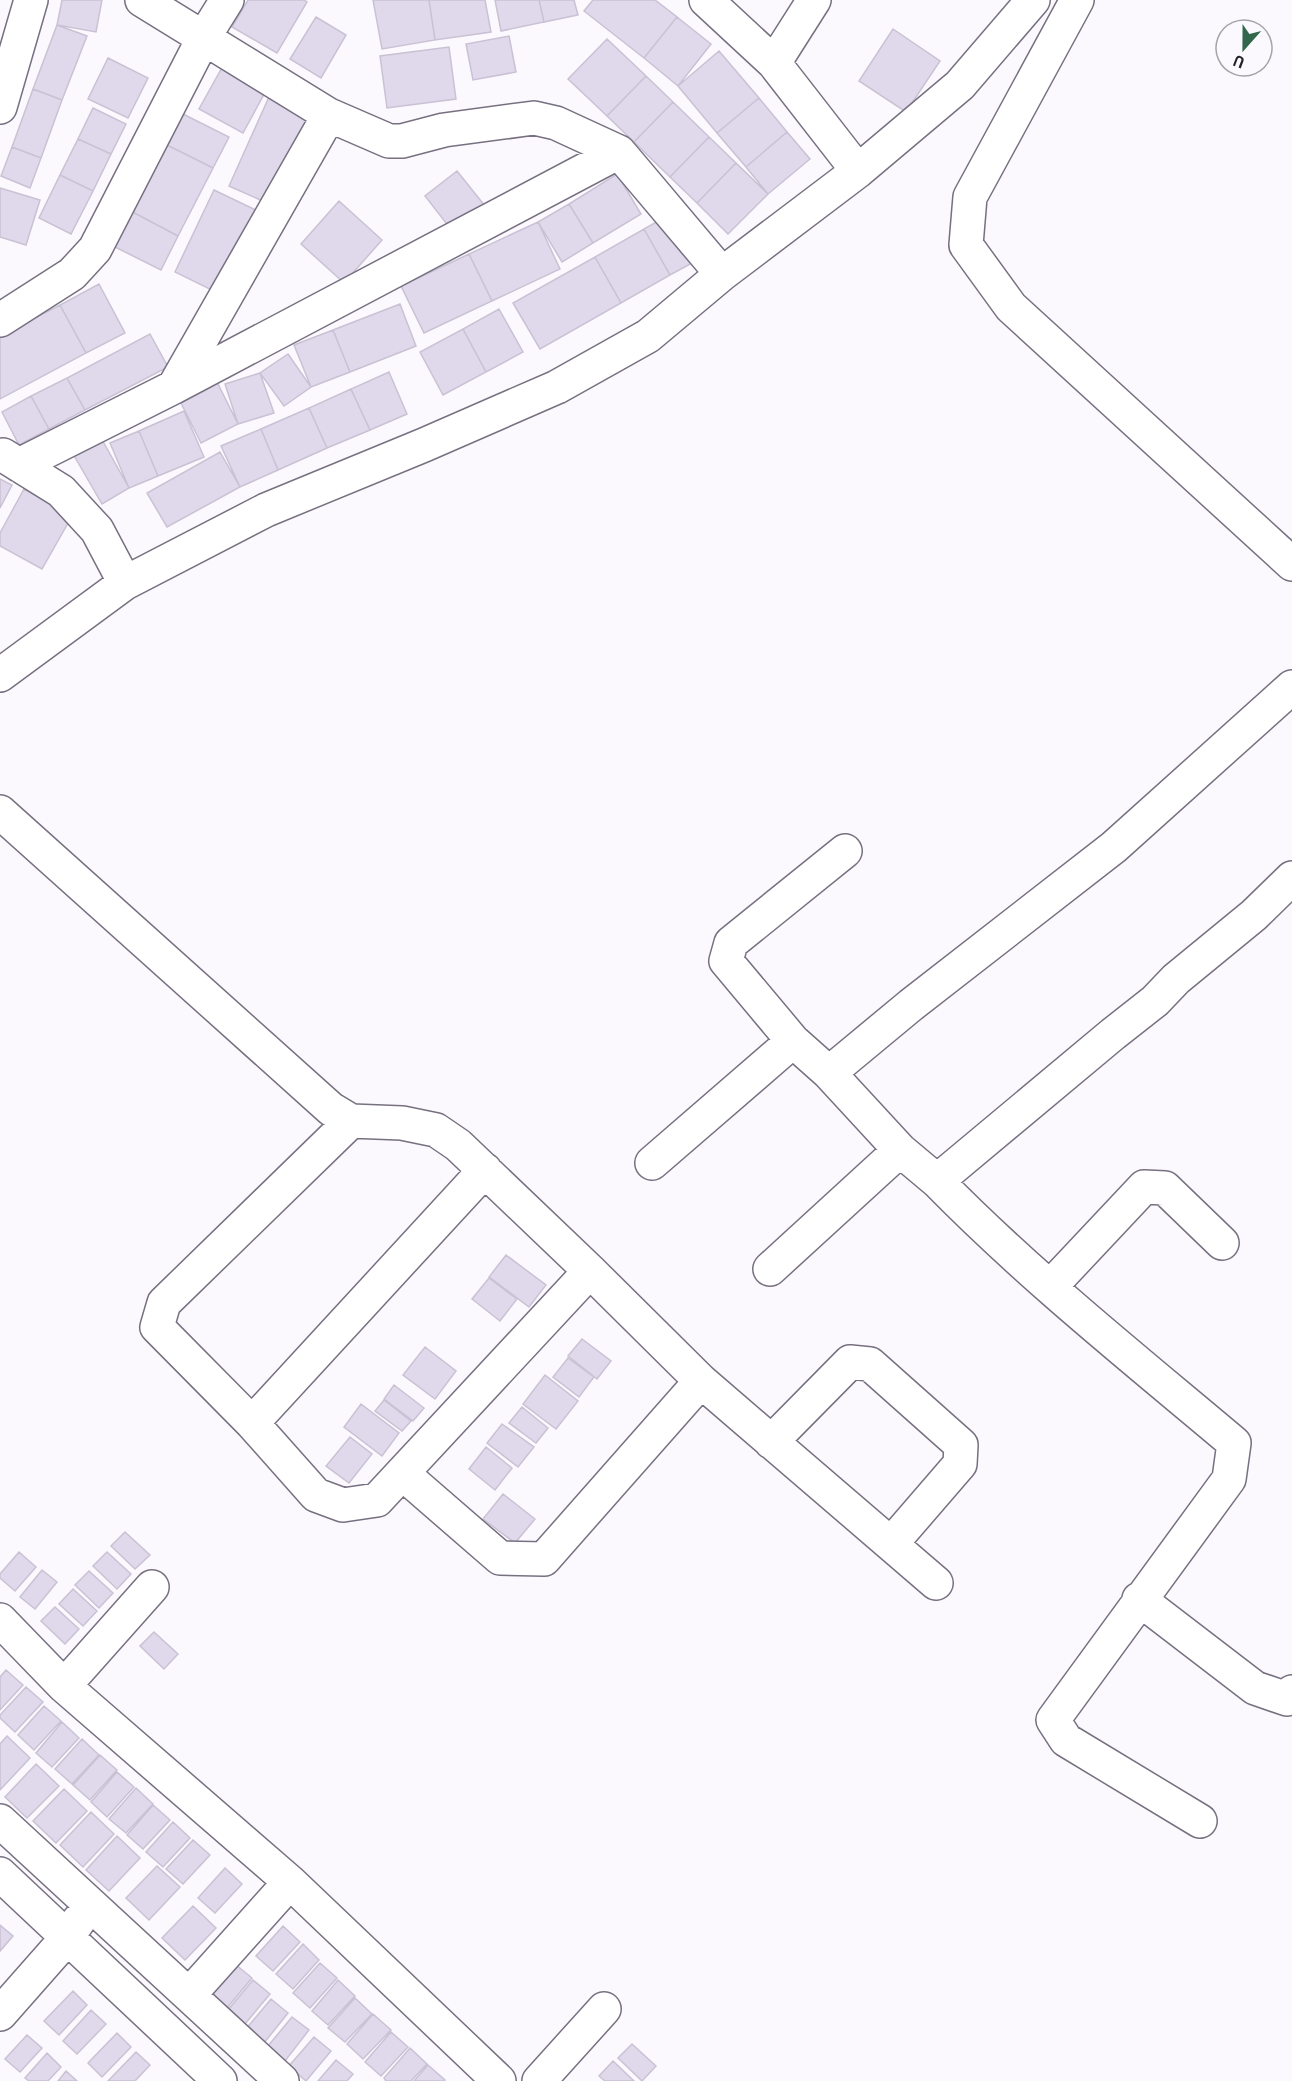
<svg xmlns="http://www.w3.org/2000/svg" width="1292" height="2081" font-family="'PT Sans',sans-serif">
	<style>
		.building { fill: #e0d8eb; stroke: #c9c1d4; stroke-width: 1.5 }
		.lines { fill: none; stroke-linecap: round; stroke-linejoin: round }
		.minor-casing { stroke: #777081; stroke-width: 36 }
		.minor { stroke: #fff; stroke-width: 33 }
	</style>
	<rect width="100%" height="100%" fill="#fbf9fd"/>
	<path class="building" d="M62,0h40l-6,32 -39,-7z
		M248,0h56l3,2 -30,51 -45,-26z
		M373,0h56l6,40 -53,9z
		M429,0h56l6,32 -56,8z
		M495,0h44l5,22 -43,9z
		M539,0h35l4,15 -34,7z
		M593,0h62l22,17 -33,41 -60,-47z
		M316,17l30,18 -25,43 -31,-19z
		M677,17l34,27 -33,42 -34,-28z
		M57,25l30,11 -25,64 -29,-11z
		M893,29l47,32 -34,51 -47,-31z
		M509,36l7,36 -43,8 -7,-36z
		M607,39l39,37 -39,40 -39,-37z
		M449,47l7,52 -69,9 -7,-52z
		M719,51l40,47 -42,35 -39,-47z
		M108,58l40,20 -20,40 -40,-19z
		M224,64l44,23 -25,46 -44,-24z
		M646,76l27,26 -39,40 -27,-26z
		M33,89l29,11 -21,58 -29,-11z
		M269,97l45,20 -40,89 -45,-20z
		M759,98l28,34 -41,35 -29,-34z
		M673,102l36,35 -39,40 -36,-35z
		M93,108l33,16 -15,30 -33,-15z
		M177,111l52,26 -16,31 -52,-26z
		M787,132l23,27 -42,35 -22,-27z
		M709,137l27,26 -39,40 -27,-26z
		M78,139l33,15 -18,37 -33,-16z
		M161,142l52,26 -35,68 -51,-27z
		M12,147l29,11 -11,30 -29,-12z
		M736,163l32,31 -40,40 -31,-31z
		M457,171l28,35 -32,26 -28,-36z
		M617,174l24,40 -48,29 -24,-39z
		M60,175l33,16 -22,43 -32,-16z
		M0,188l40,12 -14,45 -26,-8z
		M214,190l48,23 -40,82 -47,-23z
		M339,201l43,39 -38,43 -43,-39z
		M569,204l24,39 -31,19 -24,-40z
		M127,209l51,27 -17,34 -52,-26z
		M667,216l27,46 -24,13 -26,-46z
		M538,222l22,47 -68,32 -23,-47z
		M644,229l26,46 -49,28 -26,-46z
		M469,254l23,47 -68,32 -23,-47z
		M595,257l26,46 -81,46 -27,-46z
		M99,284l26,49 -39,20 -26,-48z
		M400,304l16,42 -66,26 -17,-42z
		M60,305l26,48 -86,46v-63z
		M499,309l24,43 -37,20 -23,-43z
		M463,329l23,43 -43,23 -23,-43z
		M333,330l17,42 -39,15 -17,-42z
		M150,334l18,33 -83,43 -18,-32z
		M288,354l23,33 -27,19 -24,-33z
		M389,372l18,42 -37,16 -19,-41z
		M260,373l14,40 -36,11 -13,-40z
		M67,378l18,32 -36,19 -18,-33z
		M216,380l22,44 -37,19 -22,-44z
		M351,389l19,41 -43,18 -18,-40z
		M31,396l18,33 -30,16 -17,-33z
		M309,408l18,40 -49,22 -17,-41z
		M184,411l20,46 -46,19 -19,-45z
		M261,429l17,41 -38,17 -19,-41z
		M139,431l19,45 -29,12 -19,-45z
		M100,436l29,52 -27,16 -30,-52z
		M220,452l20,35 -73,40 -20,-34z
		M0,479l12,6 -12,23z
		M24,489l48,27 -30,53 -42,-23v-13z
		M506,1255l40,30 -17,22 -40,-30z
		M489,1278l28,21 -17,22 -28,-22z
		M582,1339l29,22 -14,18 -29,-23z
		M425,1347l31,24 -21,28 -32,-24z
		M568,1358l26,19 -15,20 -26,-20z
		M545,1375l33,26 -22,28 -33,-25z
		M394,1385l30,23 -11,13 -29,-22z
		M384,1400l27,21 -9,10 -27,-20z
		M361,1404l38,29 -17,23 -38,-29z
		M522,1407l26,21 -12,15 -27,-20z
		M502,1424l32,23 -16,20 -31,-24z
		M350,1437l22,17 -23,29 -23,-17z
		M486,1447l26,21 -17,22 -26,-21z
		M503,1494l32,25 -20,24 -32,-24z
		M125,1532l25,23 -15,14 -24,-23z
		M19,1552l17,15 -21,24 -15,-13v-4z
		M107,1552l24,22 -14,15 -24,-23z
		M42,1570l15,12 -22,27 -15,-12z
		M89,1571l24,22 -14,15 -24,-23z
		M73,1589l24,22 -14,15 -24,-22z
		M55,1607l24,22 -14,15 -24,-23z
		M154,1632l24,22 -14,15 -24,-23z
		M6,1670l17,15 -23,25v-33z
		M26,1687l17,15 -28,30 -15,-14v-3z
		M44,1706l17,15 -27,29 -16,-15z
		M62,1722l17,16 -27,29 -16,-14z
		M7,1736l23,22 -30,32v-46z
		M82,1739l17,16 -27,29 -17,-15z
		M100,1755l17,15 -27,30 -17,-15z
		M36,1764l23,22 -32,32 -22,-21z
		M117,1772l17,15 -27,30 -16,-15z
		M136,1788l17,16 -27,29 -17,-14z
		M64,1789l23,22 -31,32 -23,-22z
		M153,1805l17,15 -27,29 -16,-14z
		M91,1812l23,22 -31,33 -23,-22z
		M173,1822l17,16 -27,29 -17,-15z
		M117,1836l23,22 -31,33 -23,-21z
		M193,1840l17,15 -27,29 -17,-15z
		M157,1866l23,21 -31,33 -23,-22z
		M225,1868l17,16 -27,29 -17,-15z
		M193,1906l23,22 -31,32 -23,-22z
		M0,1925l13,11 -13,15z
		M283,1926l17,16 -27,29 -17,-15z
		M303,1944l16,16 -26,29 -17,-15z
		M320,1963l17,15 -27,30 -17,-15z
		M235,1964l17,14 -25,30 -17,-14z
		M253,1980l17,14 -25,30 -17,-14z
		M338,1980l17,16 -27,29 -16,-14z
		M73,1991l14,14 -28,30 -15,-14z
		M355,1998l17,16 -27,28 -17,-14z
		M271,1999l17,14 -24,30 -18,-14z
		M91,2010l15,14 -29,30 -14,-13z
		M373,2014l18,16 -28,29 -16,-15z
		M292,2017l17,13 -24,31 -17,-15z
		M391,2032l17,15 -27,29 -16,-14z
		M117,2033l14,14 -29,30 -14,-14z
		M27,2035l15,13 -22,24 -15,-13z
		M314,2037l17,14 -25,30 -17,-15z
		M632,2044l24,22 -14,15 -24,-23z
		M410,2048l17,16 -16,17h-25l-2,-3z
		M136,2052l14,13 -15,16h-27z
		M47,2053l14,14 -13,14h-19l-4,-3z
		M336,2060l17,14 -6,7h-29z
		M613,2061l21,20h-29l-6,-5z
		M428,2065l17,15 -1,1h-30z
		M66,2071l11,10h-19z"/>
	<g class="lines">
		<g class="minor-casing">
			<path id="minor" d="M142,0l187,115 60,26h13l42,-11 90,-12 22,5 63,29 103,122
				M706,0l68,63 40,-63
				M1077,0l-107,197 -4,48 45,62 281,257
				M774,63l84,108
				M0,107l31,-107
				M0,320l72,-46 23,-25 109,-212 23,-37
				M174,387l445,-235
				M3,455l58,36 36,39 28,53
				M19,465l155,-78 155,-272
				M0,675l125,-92 141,-73 158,-65 133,-58 91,-51 74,-62 136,-103 102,-86 73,-85
				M0,812l331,297 20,12 51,2 34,7 22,15 132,126 111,110 235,202
				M829,1073l-36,-32 -67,-80 5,-18 114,-92
				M652,1163l141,-122
				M485,1170l-233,253 64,72 27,10 34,-5 213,-229
				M937,1181l-37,-31 -71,-77 82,-68 203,-158 178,-160
				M770,1269l130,-119
				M1050,1287l94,-100 21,1 57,55
				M252,1423l-95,-96 7,-24 187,-182
				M771,1442l79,-80 20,2 91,81 -1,19 -69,80
				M402,1473l98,85 44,1 157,-178
				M1139,1599l116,89 32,11 5,-7
				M0,1620l64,66 226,196 209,199
				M64,1686l88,-99
				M0,1821l282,260
				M1200,1821l-134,-81 -13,-20 176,-241 5,-36c-101,-85 -205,-168 -297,-262l176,-147 42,-33 21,-22 78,-64 38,-37
				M0,1874l220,207
				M189,1995l101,-113
				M0,2014l67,-76 12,-18
				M539,2081l65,-72"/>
		</g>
		<use href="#minor" class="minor"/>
	</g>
	<g transform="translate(1244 48) rotate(201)"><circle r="28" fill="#fbf9fd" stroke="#a5a3a8" stroke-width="1.5"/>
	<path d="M0-4.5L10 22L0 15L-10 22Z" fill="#32674c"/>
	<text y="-9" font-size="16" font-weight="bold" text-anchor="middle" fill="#252229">U</text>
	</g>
</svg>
